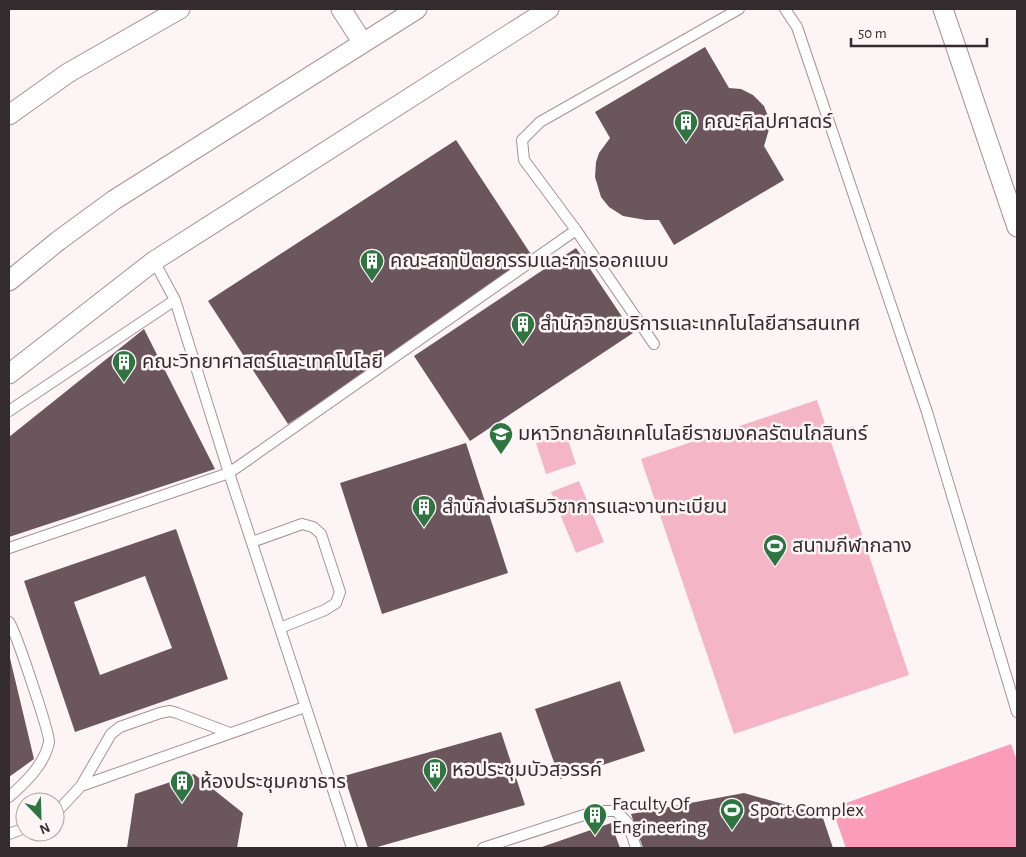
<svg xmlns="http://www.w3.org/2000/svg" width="1026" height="857" font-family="'Alegreya Sans','Noto Sans Thai',sans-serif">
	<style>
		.green { fill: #f4b5c7 }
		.water { fill: #fc9cbb }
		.building { fill: #6a565c; fill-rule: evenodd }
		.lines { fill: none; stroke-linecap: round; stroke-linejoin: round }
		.lane-casing { stroke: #a69197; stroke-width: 12 }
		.street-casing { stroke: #a69197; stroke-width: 21 }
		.lane { stroke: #fff; stroke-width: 10 }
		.street { stroke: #fff; stroke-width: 19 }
		.labels { text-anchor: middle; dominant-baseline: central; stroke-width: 5; stroke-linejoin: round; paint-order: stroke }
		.poi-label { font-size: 20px; fill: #342b2e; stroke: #fdf4f6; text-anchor: start }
	</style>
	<rect width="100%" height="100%" fill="#fdf4f6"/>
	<path class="green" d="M817,400l92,275 -175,59 -93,-275z
		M566,434l10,30 -30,10 -10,-31z
		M579,481l25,61 -28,11 -25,-61z"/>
	<path class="water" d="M1011,744l6,17v87h-171l-14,-40z"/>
	<path class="building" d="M705,47l24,41 12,1 12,6 11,11 5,13 1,7 -6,20 20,34 -110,65 -15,-25h-13l-23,-4 -14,-9 -8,-10 -6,-20 1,-15 3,-9 11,-15 -15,-26z
		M456,140l80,122 -248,162 -80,-123z
		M576,248l57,85 -163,108 -56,-85z
		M144,329l71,140 -206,68v-100z
		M466,443l42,130 -126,41 -42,-131z
		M176,529l52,150 -153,53 -51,-151zM145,576l27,72 -72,27 -26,-73z
		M9,654l25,105 -25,18z
		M620,681l25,70 -85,28 -25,-70z
		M501,732l24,73 -151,43h-6l-24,-72z
		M194,774l49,39 -6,35h-110l8,-54z
		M744,793l78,22 11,33h-190l-12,-34z
		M611,823l9,25h-81z"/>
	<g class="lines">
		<g class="lane-casing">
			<path id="lane" d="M785,9l12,18 130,385 90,300
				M154,261l21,39 54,173 123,375
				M654,344l-78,-114 -52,-70 -2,-20 18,-18 199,-113
				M9,411l166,-111
				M252,542l50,-18 11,3 8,7 19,58 -4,11 -11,7 -45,18
				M9,548l220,-75 347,-243
				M9,622c6,7 41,112 40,120 -4,22 -24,41 -40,55
				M81,786l30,-52 9,-7 40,-14 10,-2 7,2 53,20
				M55,814l26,-28 224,-79
				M9,834l16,-6
				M483,848l113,-37h20l12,12 8,25"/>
		</g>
		<g class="street-casing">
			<path id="street" d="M341,9l22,34
				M943,9l74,218
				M9,115l59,-42 112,-64
				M9,281l49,-40 56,-41 303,-191
				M9,374l145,-113 395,-252"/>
		</g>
		<use href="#lane" class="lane"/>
		<use href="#street" class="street"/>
	</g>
	<defs>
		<g id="building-pin" transform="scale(1.25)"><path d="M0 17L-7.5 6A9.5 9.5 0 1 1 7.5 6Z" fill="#2f7541" stroke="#fdf4f6"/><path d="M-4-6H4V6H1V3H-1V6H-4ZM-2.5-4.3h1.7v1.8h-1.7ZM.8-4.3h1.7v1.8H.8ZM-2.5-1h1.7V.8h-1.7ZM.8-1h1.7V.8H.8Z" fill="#fff"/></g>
		<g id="university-pin" transform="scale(1.25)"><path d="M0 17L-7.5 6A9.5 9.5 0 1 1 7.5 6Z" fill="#2f7541" stroke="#fdf4f6"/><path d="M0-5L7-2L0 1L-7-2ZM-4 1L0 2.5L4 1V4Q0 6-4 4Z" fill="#fff"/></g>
		<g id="stadium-pin" transform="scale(1.25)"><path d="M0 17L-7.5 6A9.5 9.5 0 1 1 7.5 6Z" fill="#2f7541" stroke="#fdf4f6"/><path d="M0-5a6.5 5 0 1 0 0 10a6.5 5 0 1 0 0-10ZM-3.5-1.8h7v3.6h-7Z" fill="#fff"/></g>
	</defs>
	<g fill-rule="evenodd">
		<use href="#building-pin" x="686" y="122"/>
		<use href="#building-pin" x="372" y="261"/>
		<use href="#building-pin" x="523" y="324"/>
		<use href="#building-pin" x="124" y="362"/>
		<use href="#university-pin" x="501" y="434"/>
		<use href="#building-pin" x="424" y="507"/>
		<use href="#stadium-pin" x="775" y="546"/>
		<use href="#building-pin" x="435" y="770"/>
		<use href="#building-pin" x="182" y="782"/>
		<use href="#stadium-pin" x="732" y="810"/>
		<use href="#building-pin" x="595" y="815"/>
	</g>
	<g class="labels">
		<g class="poi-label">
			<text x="704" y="122">คณะศิลปศาสตร์</text>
			<text x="390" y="261">คณะสถาปัตยกรรมและการออกแบบ</text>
			<text x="540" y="324">สำนักวิทยบริการและเทคโนโลยีสารสนเทศ</text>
			<text x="142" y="362">คณะวิทยาศาสตร์และเทคโนโลยี</text>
			<text x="518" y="434">มหาวิทยาลัยเทคโนโลยีราชมงคลรัตนโกสินทร์</text>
			<text x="442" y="507">สำนักส่งเสริมวิชาการและงานทะเบียน</text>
			<text x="792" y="546">สนามกีฬากลาง</text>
			<text x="452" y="770">หอประชุมบัวสวรรค์</text>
			<text x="200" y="782">ห้องประชุมคชาธาร</text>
			<text x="612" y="804">Faculty Of<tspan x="612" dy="23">Engineering</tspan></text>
			<text x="750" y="810">Sport Complex</text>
		</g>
	</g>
	<rect width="1026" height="857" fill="none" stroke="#342b2e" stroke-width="20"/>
	<g transform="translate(40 817) rotate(157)"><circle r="24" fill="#fdf4f6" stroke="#ada4a6"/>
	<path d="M0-4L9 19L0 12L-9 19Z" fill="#2f7541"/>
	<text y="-8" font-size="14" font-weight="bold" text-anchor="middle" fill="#342b2e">N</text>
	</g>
	<path d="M851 38v8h136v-8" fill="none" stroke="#342b2e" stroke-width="2.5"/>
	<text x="858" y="38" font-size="15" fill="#342b2e" stroke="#fdf4f6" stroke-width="4" paint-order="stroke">50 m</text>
</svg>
